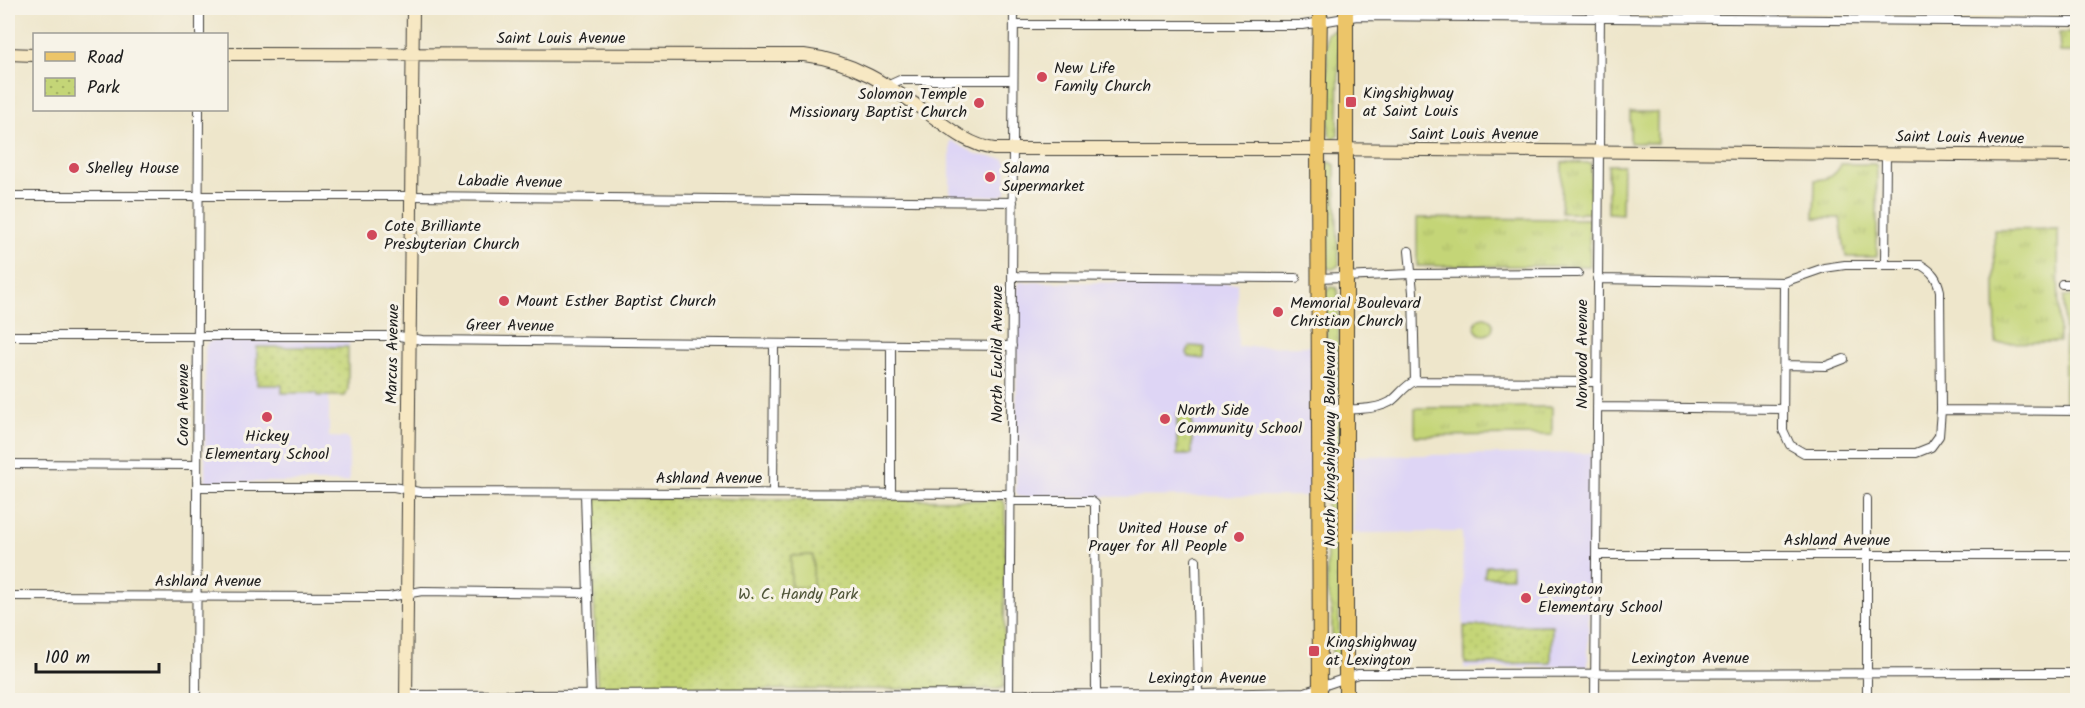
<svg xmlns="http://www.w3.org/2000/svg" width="2085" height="708" font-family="Kalam,sans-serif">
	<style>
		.built { fill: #ded5f5 }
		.grass { fill: url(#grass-tufts); stroke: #70784a; stroke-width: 1.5 }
		.park { fill: url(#park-dots); stroke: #70784a; stroke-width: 1.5 }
		.garden { fill: url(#garden-furrows); stroke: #70784a; stroke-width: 1.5 }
		.pitch { fill: #c4d577; stroke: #70784a; stroke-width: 1.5 }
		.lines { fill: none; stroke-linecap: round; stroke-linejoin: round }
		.street-casing { stroke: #3c3a36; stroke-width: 10 }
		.secondary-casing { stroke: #3c3a36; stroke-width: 14 }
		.primary-casing { stroke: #3c3a36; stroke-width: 16 }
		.street { stroke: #fff; stroke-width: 8 }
		.secondary { stroke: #f7e8c3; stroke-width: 12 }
		.primary { stroke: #ecc569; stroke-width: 14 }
		.poi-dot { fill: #d1495b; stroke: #f7f3e8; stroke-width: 2 }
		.labels { text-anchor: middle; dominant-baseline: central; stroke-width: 6; stroke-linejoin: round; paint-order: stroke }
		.street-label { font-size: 16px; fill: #1c1c1c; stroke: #f7f3e8 }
		.poi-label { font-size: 16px; fill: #1c1c1c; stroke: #f7f3e8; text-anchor: start }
		.park-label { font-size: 16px; fill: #4e5437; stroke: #f7f3e8 }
	</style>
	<defs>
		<pattern id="grass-tufts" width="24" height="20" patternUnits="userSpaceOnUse" patternTransform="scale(1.5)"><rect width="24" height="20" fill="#c4d577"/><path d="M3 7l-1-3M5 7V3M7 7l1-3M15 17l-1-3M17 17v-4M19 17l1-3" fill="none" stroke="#a8b666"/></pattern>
		<pattern id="park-dots" width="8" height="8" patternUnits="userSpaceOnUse" patternTransform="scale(1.5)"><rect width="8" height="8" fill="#c4d577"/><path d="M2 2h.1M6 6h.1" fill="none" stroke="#a8b666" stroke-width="1.8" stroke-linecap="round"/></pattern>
		<pattern id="garden-furrows" width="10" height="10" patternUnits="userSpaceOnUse" patternTransform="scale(1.5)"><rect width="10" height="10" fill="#c4d577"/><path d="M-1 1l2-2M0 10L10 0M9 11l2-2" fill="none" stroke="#a8b666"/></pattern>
	</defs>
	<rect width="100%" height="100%" fill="#f7f3e8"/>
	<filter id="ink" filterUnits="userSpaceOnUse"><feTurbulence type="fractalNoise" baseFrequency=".0167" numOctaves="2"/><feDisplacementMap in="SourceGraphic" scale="12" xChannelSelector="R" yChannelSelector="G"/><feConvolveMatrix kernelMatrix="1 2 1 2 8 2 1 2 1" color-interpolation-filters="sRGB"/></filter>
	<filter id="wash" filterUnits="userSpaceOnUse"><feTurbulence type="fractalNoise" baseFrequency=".008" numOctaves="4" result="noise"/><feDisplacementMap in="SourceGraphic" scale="24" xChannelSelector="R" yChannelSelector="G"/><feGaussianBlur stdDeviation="1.35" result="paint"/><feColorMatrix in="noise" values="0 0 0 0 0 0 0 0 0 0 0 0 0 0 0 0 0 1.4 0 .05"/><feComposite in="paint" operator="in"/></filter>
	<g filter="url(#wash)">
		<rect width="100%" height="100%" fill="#eee6cb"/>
		<path class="built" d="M950,140l28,15 26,4 3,5 -1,29 -6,3 -50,-1z
			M1020,282l217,1 1,64 75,-1 1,150 -295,1 -3,-5 1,-207z
			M213,340l136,1 -1,50 -3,5h-16v41l18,1 2,3v41h-142l-2,-3v-131l2,-5z
			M1591,453l-3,213 -124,2 -2,-136 -108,1 -1,-77z"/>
		<path class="grass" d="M1334,30l4,4 1,6 -1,95 -4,4 -5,-4 -3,-99 1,-3z
			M2059,33h18v19h-17z
			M1630,112h27v31h-27z
			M1330,162l5,3c0,33 3,66 4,100l-6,4 -6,-1 -1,-3 -1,-99z
			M1562,162l29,1 -1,50h-29z
			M1841,164h34l2,3v89l-2,1h-29l-6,-39h-26l1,-38c12,-1 21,-4 26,-16z
			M1608,165h15l-1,49 -14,-1z
			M1417,218l172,1 1,47h-173z
			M2058,229l1,113 -63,1 -2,-113z
			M1330,287l7,1 1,4 2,99 -2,3 -7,1 -5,-4v-98z
			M2064,296h13v106h-12z
			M1475 326a9 9 0 1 1 18 0a9 9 0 1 1-18 0Z
			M1552,407v28l-137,1v-28z
			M1329,416h7l4,4 -1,247h-2l-5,-6v-48l-5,-23 -1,-168z"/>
		<path class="park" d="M1190,346l15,1 -1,12 -15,-2 -2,-4z
			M257,347h91v44l-3,5h-27l-1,-3h-35v-8h-25z
			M1177,414h15v41h-15z
			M596,498l407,2 2,5 -1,182 -5,2 -398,1 -4,-4 -6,-183z
			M1552,625l-1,38 -86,1 -1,-38z"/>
		<path class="garden" d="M1512,565v12h-28l2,-11z"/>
		<path class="pitch" d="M813,555v32h-22v-31z"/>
	</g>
	<g filter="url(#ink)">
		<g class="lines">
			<g class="street-casing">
				<path id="street" d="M1014,25h289l54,-9 721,6
					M200,34v-26
					M889,85l11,-5h113
					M8,196h404l601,6
					M1409,251l4,41 2,89
					M1885,265l1,-111
					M1012,276l284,2
					M1319,278l92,-4 167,-1
					M1597,279l187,3 40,-14 21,-3h76c12,7 16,13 19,26l1,119 -2,26 -8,11 -15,6h-112l-14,-8 -7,-15 1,-148
					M2062,284h16
					M8,336h391l23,4 590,6
					M1785,365l41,1 18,-7
					M1597,407l186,2
					M1320,408c19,1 53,4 70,-6 9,-6 14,-16 25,-21l181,1
					M1941,410l137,1
					M8,464l189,1
					M197,487h197l25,5 592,2
					M585,493l6,206
					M773,493l1,-148
					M891,494v-149
					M1011,501h80l4,3 1,189
					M1597,555h481
					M1196,560l3,134
					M8,596l381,1 33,-6 166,2
					M407,695l792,-1 106,-2 53,-18 720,-1
					M196,700l3,-590
					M1009,700l5,-692
					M1595,700l5,-692
					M1867,700v-201"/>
			</g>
			<g class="secondary-casing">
				<path id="secondary" d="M8,54l26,1
					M226,54l578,1c51,6 84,30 125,59 21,15 40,31 65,35h324l760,7
					M406,700l7,-692"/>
			</g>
			<g class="primary-casing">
				<path id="primary" d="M1320,700l-2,-551 2,-141
					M1346,700v-692"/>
			</g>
			<use href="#street" class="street"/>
			<use href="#secondary" class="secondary"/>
			<use href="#primary" class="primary"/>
		</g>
	</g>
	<g class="poi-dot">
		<circle cx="1042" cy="77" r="6"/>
		<rect x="1345" y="96" width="12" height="12" rx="3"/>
		<circle cx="979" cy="103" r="6"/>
		<circle cx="74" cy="168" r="6"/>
		<circle cx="990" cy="177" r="6"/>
		<circle cx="372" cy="235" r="6"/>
		<circle cx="504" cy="301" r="6"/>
		<circle cx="1278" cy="312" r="6"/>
		<circle cx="267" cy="417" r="6"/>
		<circle cx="1165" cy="419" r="6"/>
		<circle cx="1239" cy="537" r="6"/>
		<circle cx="1526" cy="598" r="6"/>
		<rect x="1308" y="645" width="12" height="12" rx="3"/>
	</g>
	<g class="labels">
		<g class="street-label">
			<text x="561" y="38">Saint Louis Avenue</text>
			<text x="1474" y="134">Saint Louis Avenue</text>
			<text transform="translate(1960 138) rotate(1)">Saint Louis Avenue</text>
			<text transform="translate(510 182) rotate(1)">Labadie Avenue</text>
			<text transform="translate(510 326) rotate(1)">Greer Avenue</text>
			<text transform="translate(393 354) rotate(-89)">Marcus Avenue</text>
			<text transform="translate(997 354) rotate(-90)">North Euclid Avenue</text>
			<text transform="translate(1582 354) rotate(-90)">Norwood Avenue</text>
			<text transform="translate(183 405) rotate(-90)">Cora Avenue</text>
			<text transform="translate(1330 444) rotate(-90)">North Kingshighway Boulevard</text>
			<text x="709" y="478">Ashland Avenue</text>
			<text x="1837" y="540">Ashland Avenue</text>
			<text x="208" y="581">Ashland Avenue</text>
			<text x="1690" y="658">Lexington Avenue</text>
			<text x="1207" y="678">Lexington Avenue</text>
		</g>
		<g class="poi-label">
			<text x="1054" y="68">New Life<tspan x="1054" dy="18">Family Church</tspan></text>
			<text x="1363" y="93">Kingshighway<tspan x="1363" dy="18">at Saint Louis</tspan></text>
			<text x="967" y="94" text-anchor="end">Solomon Temple<tspan x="967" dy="18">Missionary Baptist Church</tspan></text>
			<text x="86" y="168">Shelley House</text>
			<text x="1002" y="168">Salama<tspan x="1002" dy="18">Supermarket</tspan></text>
			<text x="384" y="226">Cote Brilliante<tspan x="384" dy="18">Presbyterian Church</tspan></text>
			<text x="516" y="301">Mount Esther Baptist Church</text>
			<text x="1290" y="303">Memorial Boulevard<tspan x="1290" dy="18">Christian Church</tspan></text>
			<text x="1177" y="410">North Side<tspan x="1177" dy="18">Community School</tspan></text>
			<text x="267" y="436" text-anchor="middle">Hickey<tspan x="267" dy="18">Elementary School</tspan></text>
			<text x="1227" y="528" text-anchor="end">United House of<tspan x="1227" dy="18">Prayer for All People</tspan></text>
			<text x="1538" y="589">Lexington<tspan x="1538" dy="18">Elementary School</tspan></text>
			<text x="1326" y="642">Kingshighway<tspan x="1326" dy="18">at Lexington</tspan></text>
		</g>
		<g class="park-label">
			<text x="798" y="594">W. C. Handy Park</text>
		</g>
	</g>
	<rect width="2085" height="708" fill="none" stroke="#f7f3e8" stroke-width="30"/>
	<rect x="33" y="33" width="195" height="78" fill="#f7f3e8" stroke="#9f9d96" stroke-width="1.5"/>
	<rect x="45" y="52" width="30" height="9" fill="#ecc569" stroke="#9f9d96" stroke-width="1.5"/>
	<text x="87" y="63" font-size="18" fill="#1c1c1c">Road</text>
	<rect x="45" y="78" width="30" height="18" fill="url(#park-dots)" stroke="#9f9d96" stroke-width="1.5"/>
	<text x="87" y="93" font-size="18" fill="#1c1c1c">Park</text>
	<path d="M36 663v9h123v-9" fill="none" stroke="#1c1c1c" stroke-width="3"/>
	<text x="45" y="663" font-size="18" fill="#1c1c1c" stroke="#f7f3e8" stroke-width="4.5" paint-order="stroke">100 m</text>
</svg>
